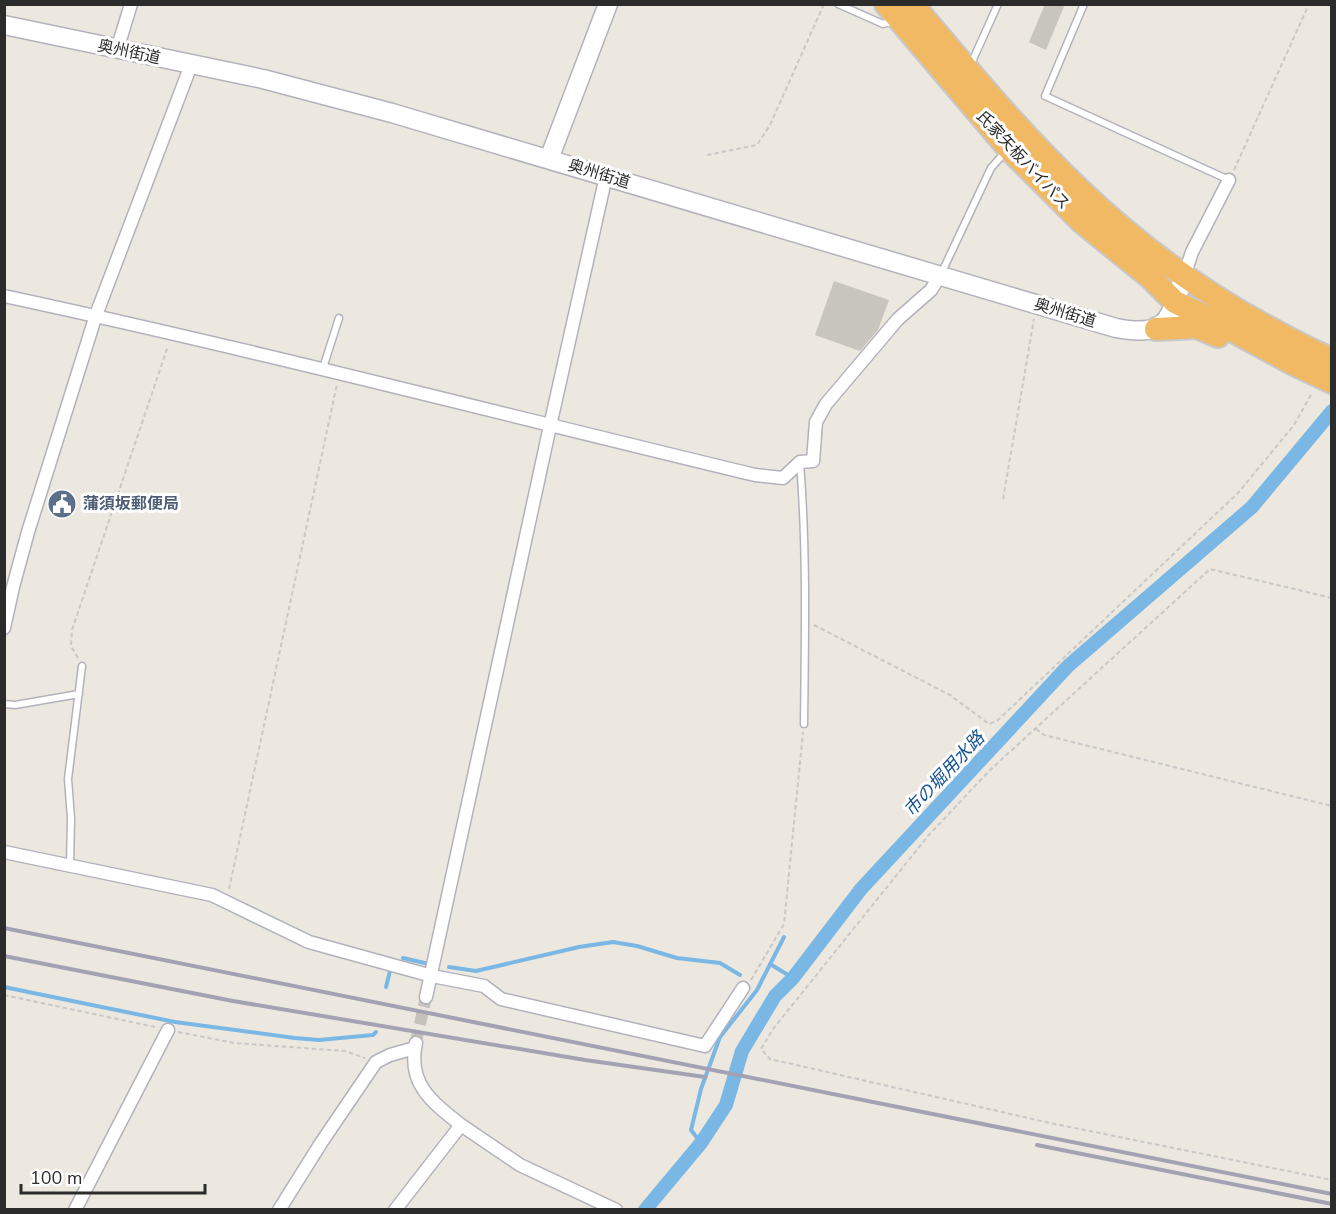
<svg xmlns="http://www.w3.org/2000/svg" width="1336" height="1214" font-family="'Nunito Sans','Noto Sans JP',sans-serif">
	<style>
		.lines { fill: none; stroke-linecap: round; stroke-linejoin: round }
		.stream { stroke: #7ab7e5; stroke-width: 4 }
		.canal { stroke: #7ab7e5; stroke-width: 14 }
		.building { fill: #c7c5be }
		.street-tunnel { stroke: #c5c2bb; stroke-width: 12; stroke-dasharray: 12 6; stroke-linecap: butt }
		.lane-casing { stroke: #b2b2bd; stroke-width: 9 }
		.street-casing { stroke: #b2b2bd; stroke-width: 15 }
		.secondary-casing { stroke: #b2b2bd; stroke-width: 21 }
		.highway-casing { stroke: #c8c8c8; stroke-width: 26 }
		.path { stroke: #c8c8c8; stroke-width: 2; stroke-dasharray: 4.5 3; stroke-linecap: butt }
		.lane { stroke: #fff; stroke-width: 6 }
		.street { stroke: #fff; stroke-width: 12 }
		.secondary { stroke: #fff; stroke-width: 18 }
		.highway { stroke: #f1b964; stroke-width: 22 }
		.rail { stroke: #a2a2b4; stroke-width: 4 }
		.labels { text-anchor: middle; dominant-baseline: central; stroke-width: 6; stroke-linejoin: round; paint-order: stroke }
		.street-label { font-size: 16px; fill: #2b2b2b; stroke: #fff }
		.service-label { font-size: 16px; font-weight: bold; fill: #4e5e75; stroke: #fff; text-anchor: start }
		.water-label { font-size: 18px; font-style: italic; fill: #185392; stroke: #fff }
	</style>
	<rect width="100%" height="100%" fill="#ece8df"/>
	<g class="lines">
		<path class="stream" d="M403,958l26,6
			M770,964l23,14
			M449,967l27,4 103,-24 34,-5 24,4 40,12 43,5 20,12
			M4,987l171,35 120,16 24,2 54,-5 3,-3
			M386,987l4,-16
			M701,1143l-10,-13 10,-41 19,-52 37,-47 27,-53"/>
		<path class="canal" d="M645,1210l56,-67 25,-38 16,-54 33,-55 18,-18 68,-89 207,-223 184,-159 80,-96"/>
	</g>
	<path class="building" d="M1045,4h20l-19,46 -17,-8z
		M834,281l55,19 -11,30 -18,21 -45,-16z"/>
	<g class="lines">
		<path class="street-tunnel" d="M416,1042l10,-45"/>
		<g class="lane-casing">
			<path id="lane" d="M838,4l45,20 12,-3
				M1084,4l-39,92 184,84
				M971,64l27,-60
				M941,274l50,-106 15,-17
				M323,368l16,-50
				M800,463c7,87 5,174 4,261
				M4,704l11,1 64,-11
				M70,865l1,-47 -3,-39 14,-113"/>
		</g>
		<g class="street-casing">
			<path id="street" d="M117,50l14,-46
				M1184,276l8,-24 37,-72
				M4,296c252,54 501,119 751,179l28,3 17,-16 13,-1 3,-39 10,-18 72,-85 33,-29 10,-16
				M4,628l9,-41 15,-55 68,-217 95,-250
				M4,852l208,43 97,47 123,34 52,10 17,13 204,47 38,-58
				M426,997l124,-571 56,-250
				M461,1125l59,40 96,45
				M75,1210l93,-180
				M279,1210l42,-67 55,-81 14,-7 25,-7
				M395,1210l66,-85c-29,-23 -54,-41 -45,-82"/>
		</g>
		<g class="secondary-casing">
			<path id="secondary" d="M4,25l259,54 129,34 724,215c53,10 53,-9 68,-52
				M549,159l59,-155"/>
		</g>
		<g class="highway-casing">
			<path id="highway" d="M886,4l123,145 73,73 69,56 24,24 40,19 77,42 40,19
				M912,4c55,65 109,131 171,189 55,52 117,98 184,134 21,11 42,23 65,32
				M1156,329l41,-2 21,9"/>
		</g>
		<path class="path" d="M707,155l50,-10 13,-20 54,-121
			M1234,170l75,-166
			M1003,499l31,-180
			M1332,598l-122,-29 -220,201 -62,66 -155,193 -12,20 9,10 280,64 282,57
			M814,625l136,70 39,29 9,-4 240,-227 56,-68 18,-32
			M78,658l-7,-12 1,-16 96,-284
			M1036,729l8,6 288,71
			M229,889l108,-505
			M751,980l33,-56 19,-192
			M4,995l151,32
			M178,1032l56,11 111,8 20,7"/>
		<use href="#lane" class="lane"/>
		<use href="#street" class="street"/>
		<use href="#secondary" class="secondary"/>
		<use href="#highway" class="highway"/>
		<path class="rail" d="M4,928l1328,266
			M4,956l229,45 352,59 120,17
			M1037,1145l295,59"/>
	</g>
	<defs>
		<g id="civic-disc" transform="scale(1.5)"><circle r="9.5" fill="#5c6f8a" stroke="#fff"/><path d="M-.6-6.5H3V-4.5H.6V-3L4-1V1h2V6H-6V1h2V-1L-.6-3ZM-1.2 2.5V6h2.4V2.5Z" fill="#fff"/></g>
	</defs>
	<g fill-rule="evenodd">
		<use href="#civic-disc" x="62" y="504"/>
	</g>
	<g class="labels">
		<g class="street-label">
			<text transform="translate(129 52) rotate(12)">奥州街道</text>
			<text transform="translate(1023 160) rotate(47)">氏家矢板バイパス</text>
			<text transform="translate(599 174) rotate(17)">奥州街道</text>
			<text transform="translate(1065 313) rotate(17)">奥州街道</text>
		</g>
		<g class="service-label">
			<text x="83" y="504">蒲須坂郵便局</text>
		</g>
		<g class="water-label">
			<text transform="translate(944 774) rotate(-47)">市の堀用水路</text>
		</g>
	</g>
	<rect width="1336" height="1214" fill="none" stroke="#2b2b2b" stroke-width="12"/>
	<path d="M21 1184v9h184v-9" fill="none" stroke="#2b2b2b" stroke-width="3"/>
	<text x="30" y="1184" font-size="18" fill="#2b2b2b" stroke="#ffffff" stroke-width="4.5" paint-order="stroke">100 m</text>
</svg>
